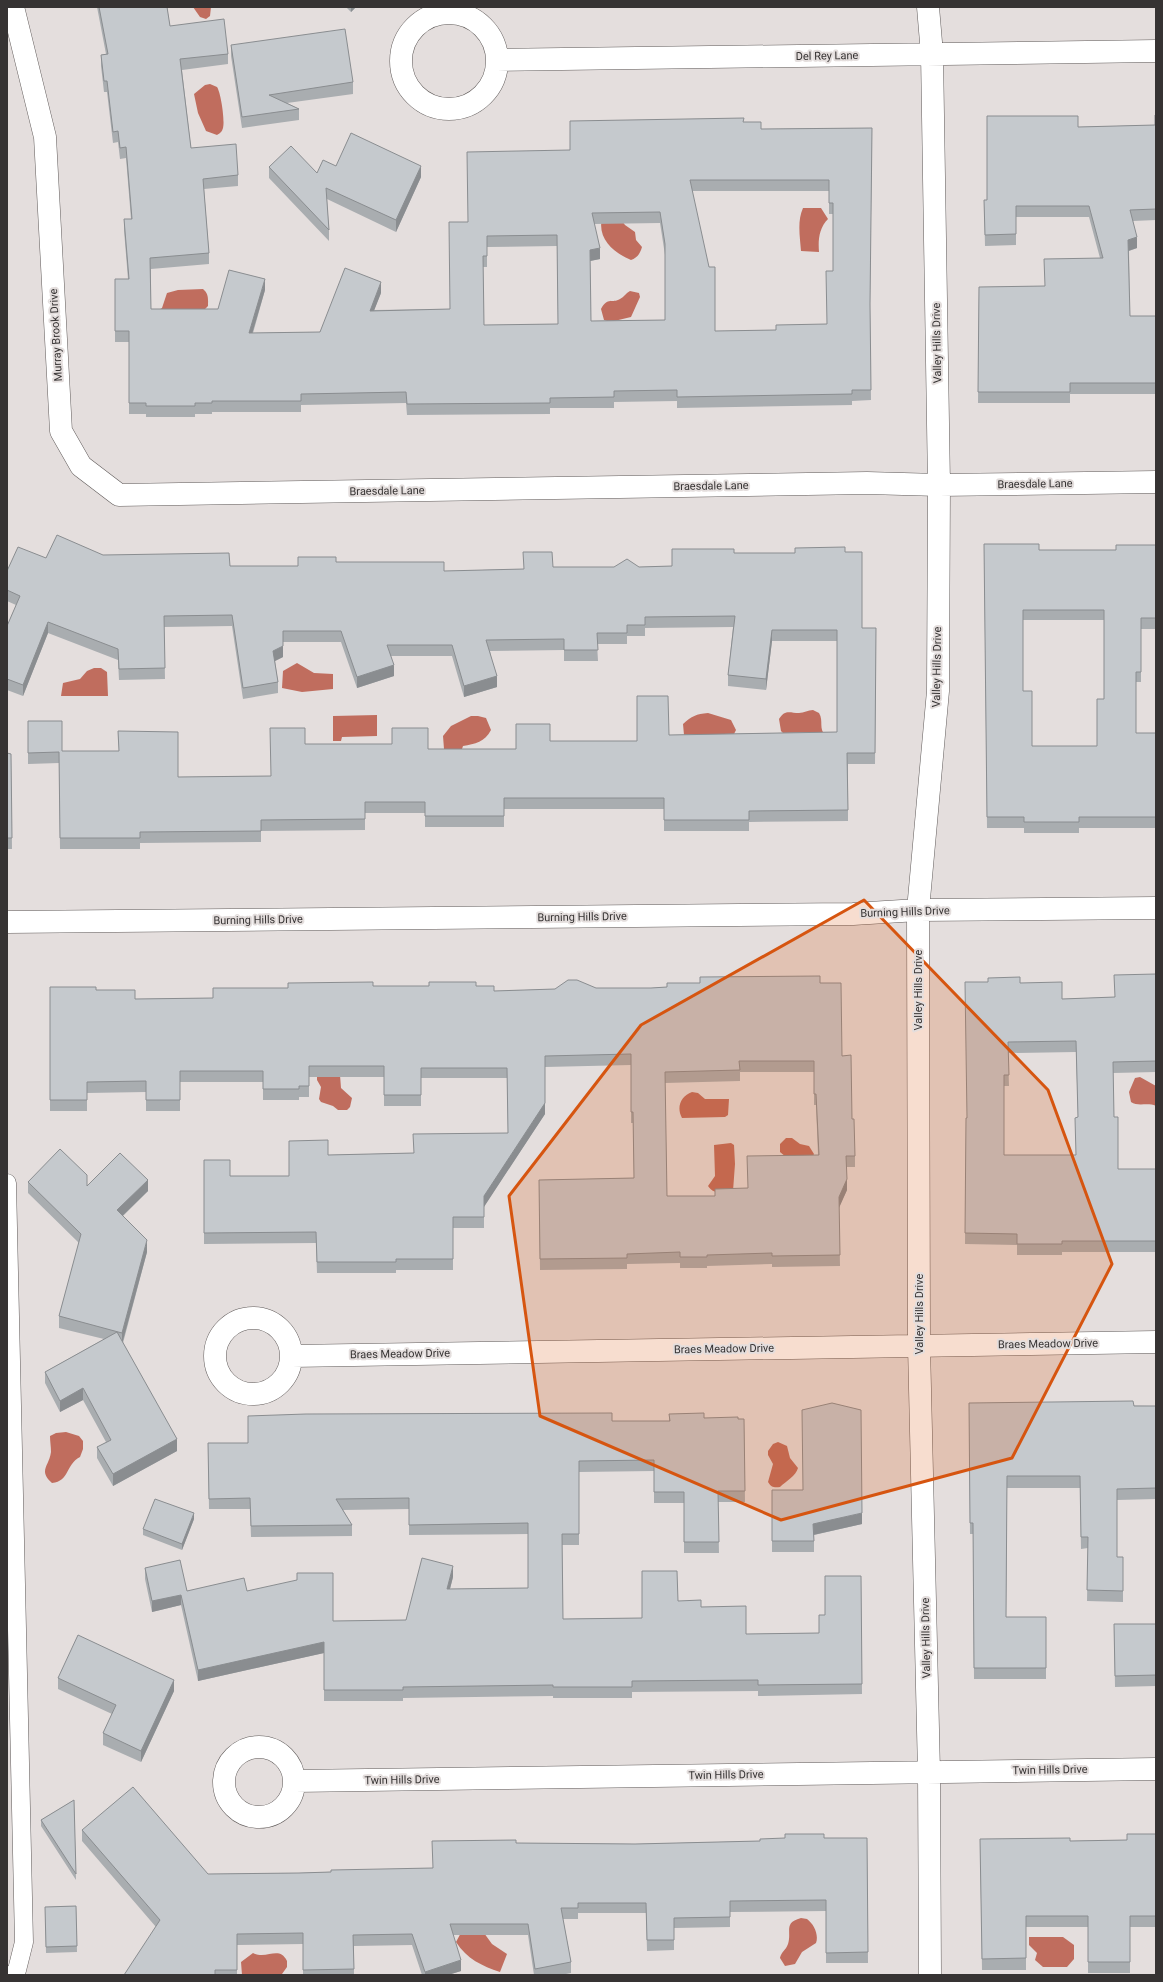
<svg xmlns="http://www.w3.org/2000/svg" width="1163" height="1982" font-family="Roboto,sans-serif">
	<style>
		.water { fill: #c06d5e }
		.lines { fill: none; stroke-linecap: round; stroke-linejoin: round }
		.service-casing { stroke: #605b5a; stroke-width: 19 }
		.minor-casing { stroke: #605b5a; stroke-width: 23 }
		.service { stroke: #fff; stroke-width: 18 }
		.minor { stroke: #fff; stroke-width: 22 }
		.wall { fill: #a9adb0; fill-rule: evenodd }
		.shaded-wall { fill: #8a8d90 }
		.building { fill: #c5c9cd; stroke: #8a8d90; fill-rule: evenodd }
		.marked { fill: #d65510; fill-opacity: 0.2; stroke: #d65510; stroke-width: 3; stroke-linejoin: round }
		.labels { text-anchor: middle; dominant-baseline: central; stroke-width: 4; stroke-linejoin: round; paint-order: stroke }
		.street-label { font-size: 11px; fill: #363333; stroke: #e4dedd }
	</style>
	<rect width="100%" height="100%" fill="#e4dedd"/>
	<path class="water" d="M193,7h18l-1,9 -4,3 -6,-2z
		M210,84l7,3c4,6 8,34 6,41 -1,4 -3,5 -6,7l-11,-4 -8,-18 -4,-19 11,-9z
		M803,208h18l7,11c-9,9 -10,21 -9,33l-18,-1c-1,-14 -4,-30 2,-43z
		M602,218l20,3 3,4 10,7 1,8 6,7c-2,7 -5,11 -11,13 -17,-7 -34,-21 -29,-42z
		M203,289c6,5 5,10 5,17l-5,5h-46l5,-3 5,-15 11,-3z
		M630,291l9,2 1,4 -9,20 -21,5 -6,-2 -3,-11c7,-13 11,-5 19,-10 4,-2 6,-6 10,-8z
		M297,663l17,10 19,1v15l-31,3 -20,-4 1,-17z
		M94,668h7l6,4 1,24h-47l2,-13 17,-4 7,-8z
		M813,710l6,3c5,8 -1,16 7,23l-41,-1 -4,-4 -2,-12c6,-10 11,-6 20,-6 5,0 9,-3 14,-3z
		M708,713l23,7 5,10 -4,8 -48,-3 -1,-11c9,-8 13,-10 25,-11z
		M377,715v21l-35,1 -1,4h-8v-25z
		M471,716h7l8,2 5,12c-6,12 -16,14 -28,16l-2,6 -17,-3 -1,-13 8,-10z
		M317,1074l23,1 1,13 11,10 -2,9 -3,3h-9l-5,-4 -12,-4 -2,-3 2,-12 -4,-7z
		M1140,1077l16,9v20c-8,-4 -18,1 -25,-4l-2,-10 6,-14z
		M692,1092l6,1 7,6h24l-1,16 -3,2 -43,1c-6,-11 -1,-22 10,-26z
		M786,1138h6l8,6 9,2 5,8 -2,4 -26,-1 -6,-5v-8z
		M731,1143l3,2 1,19 -2,27c-9,2 -19,4 -25,-5l7,-10 -1,-31z
		M66,1432l13,4 4,5v8l-3,8c-15,8 -10,24 -28,26 -14,-13 -3,-16 -1,-31 0,-5 -1,-11 -1,-16l6,-3z
		M778,1442l9,4 3,12 8,10c-2,8 -12,13 -18,19 -6,1 -9,0 -12,-5l5,-18 -5,-9v-4l5,-7z
		M801,1918l6,1c7,5 12,16 9,24l-14,9 -7,12 -10,2 -5,-8c1,-6 6,-8 8,-14 4,-13 -5,-21 13,-26z
		M463,1929l21,4 8,11 15,10 -7,18c-18,-6 -33,-13 -44,-30z
		M1029,1937h34l11,8v14l-7,8h-24l-8,-7 2,-7 -8,-8z
		M253,1953c14,7 26,-8 34,8v6l-5,7 -5,1h-35l-1,-13z"/>
	<g class="lines">
		<g class="service-casing">
			<path id="service" d="M7,1183l17,759 -7,28 -5,5"/>
		</g>
		<g class="minor-casing">
			<path id="minor" d="M13,7l32,130 16,294 20,35 38,29 748,-12 72,2 217,-3
				M928,7l4,47 7,431 -1,206 -20,219 1,436 10,426 1,203
				M401 61a48 48 0 1 1 96 0a48 48 0 1 1-96 0Z
				M497,60l659,-9
				M7,922l846,-8 65,-4 238,-2
				M215 1356a38 38 0 1 1 76 0a38 38 0 1 1-76 0Z
				M292,1356l864,-14
				M224 1782a35 35 0 1 1 70 0a35 35 0 1 1-70 0Z
				M295,1781l861,-12"/>
		</g>
		<use href="#service" class="service"/>
		<use href="#minor" class="minor"/>
	</g>
	<path class="wall" d="M97,7h70l3,19 58,28v10l-46,6 9,78 47,27v11l-34,3 5,64v11l-58,5v40h67l47,-19 -12,43 67,-1 61,-39 -7,17 76,-1 18,-87 102,-72 174,-28 17,7 111,-1 -2,181 1,91 -19,1v4l-175,3v-7l-63,1v6h-64v6l-143,1 -1,-12 -105,2v7h-89v2h-17v3h-49v-3h-17v-72h-14v-63h13l-4,-49v-11h7l-5,-61 -6,1 -2,-17 -5,1 -6,-51h-3l-3,-26v-11l5,-1zM692,191h137v23h4v57l-6,53 -51,6 -61,1zM660,223l5,32v65l-74,1 -1,-60 10,-2 -6,-35zM557,246l1,78 -74,1 -1,-58h4v-20z
		M346,7h10l-5,5z
		M231,45l122,37v12l-66,9 12,6v11l-57,8 -11,-72z
		M1156,115v105l-23,1 4,27 -8,3 1,65h26v78h-86v9h-92l1,-116 66,-1 55,-28 -11,-41h-73v28l-31,1 -1,-46h3l91,-73 77,-2z
		M336,166l85,11 -25,55 -69,-33 2,31v11l-60,-63v-11l48,6z
		M984,544l55,6h77l40,-5v84h-15v53h-5v51h20v95h-77v5h-55v-5h-37zM1023,620h81v79l-7,47h-65l-9,-55z
		M845,552l17,76h14l-1,136h-27v57l-99,1v9h-85v-22h-160v18h-79v-14h-60v17l-104,1v11l-121,1v6h-80l-1,-86 -31,1v-43l34,30h57l-1,-20 60,46 93,-1 34,-32 123,5h88l34,-8h87l32,-6 168,-3v-91h-65l-6,49 -38,-4v-11l5,-48 -88,1v8h-18v8h-30l1,17h-34v-11l-74,1 7,36 -33,10 -12,-41h-61l3,20 -37,12 -16,-46h-58v15l-8,4 3,21v11l-35,6 -11,-73 -68,1 1,52 -46,1 -1,-20 -70,-27 -25,63 -16,-6v-64l9,-21 -9,-4v-30l39,-13 57,-3 127,11h68l38,-4 108,9 80,-2 29,-2h86l33,-1 62,-13h61z
		M7,753l4,1 1,95h-5z
		M1156,974v98l-43,1 1,44 4,52h38v83h-94v3h-45v-10l-52,-1 1,-126h1l21,-136 32,1 42,16 52,-2zM1076,1052l2,66 -2,37h-72v-69h5l-1,-33z
		M667,983h153l22,73 10,63 3,37v11h-9l1,23 -8,17 1,59 -68,1v-3l-65,2v2h-27v-5l-53,1v5l-87,1 -1,-90 95,-2 -1,-55h-2v-58l-86,2v47l-61,92v22h-31v42h-57v3h-79l-1,-30 -112,1v-84l26,16h59l39,-21 85,-2 95,-20 -1,-55h-86v28h-37v-29h-75v20h-10v3h-36v-18h-83v29h-34v-19l-59,1v18h-37v-124l46,3 39,9 78,-1 75,-10 85,-2h103l18,5 102,-3h55l16,-1zM740,1072h74v33h2l2,50 -70,33 -33,8h-48l-2,-113 75,-2z
		M28,1182l120,9 -25,25 24,36 -24,91 54,108 -64,35 -16,-28v-11l9,-5 -23,-42 -23,12 -15,-29v-11l59,-33 -45,-11v-12l20,-73 -51,-50z
		M969,1403l187,3v93l-39,1v57h6v45l-36,-1 1,-53 -7,1 -1,-61h-73l-1,129h40v62h-72l-1,-145h-3z
		M669,1414l35,4 40,1 1,83h-27l1,51h-35v-50h-30v-32l-75,1v73h-17l1,74 79,-1 36,-17 23,6 45,27 73,-1 6,-18 36,-39 1,118 -104,2v-5l-126,1v6h-79v-2l-150,2v3h-79v-48l-126,28 -17,-76 -29,7 -7,-33v-11l42,23h60l86,30 73,-1 47,-43 -3,12 78,-1v-54l-119,1v-26l-66,1 9,15v11l-101,1 -1,-28h-41l-1,-66h40l364,-22h57z
		M772,1490l90,34 -48,11v17h-42z
		M194,1519l-12,31 -39,-15v-6z
		M1114,1624h42v62l-41,1z
		M58,1678l116,13 -33,71 -38,-17v-12l9,-19 -54,-25z
		M74,1800l2,80 -35,-54v-6z
		M82,1830l126,44 91,-1 133,-5 84,-25 119,1 125,-3 64,-3h43l1,125h-42v-52l-96,1v15l-56,1v22l-27,1 -1,-38h-68v6h-15l8,43v11l-10,2h-27l-6,-40h-75l8,36 -13,4h-26l-10,-30 -58,1v29h-51v-31l-66,1v30h-113l32,-48 -74,-86z
		M1156,1834v93h-26v46h-42v-46h-62v43h-44l-2,-131 90,2 57,-1z
		M76,1906l1,46 -31,1 -1,-46z"/>
	<path class="shaded-wall" d="M351,7h5l-5,5z
		M421,166v11l-25,55v-12z
		M1137,237v11l-9,3v-11z
		M600,248v11l-10,2v-11z
		M265,279v11l-16,54v-11z
		M381,282v11l-11,28v-10z
		M48,622v11l-25,63v-11z
		M772,630v11l-6,49v-11z
		M283,646v11l-10,5v-11z
		M394,665v11l-37,12v-11z
		M497,676v11l-33,10v-11z
		M545,1103v11l-61,93v-11z
		M847,1179v11l-8,18v-11z
		M148,1180v11l-31,30v-11z
		M147,1240v12l-25,92v-11z
		M83,1388v12l-23,12v-11z
		M177,1439v12l-64,35v-12z
		M194,1513v6l-12,31v-6z
		M862,1513v11l-49,11v-11z
		M453,1566v11l-6,23v-11z
		M181,1595v10l-29,7v-11z
		M324,1642v11l-126,28v-11z
		M174,1680v11l-33,71v-11z
		M461,1960v11l-13,4h-23v-3z"/>
	<path class="building" d="M99,7h68l3,19 54,-7 4,35 -48,5 11,89 45,-4 2,31 -35,4 6,74 -59,5 1,51h67l11,-39 36,9 -16,54 71,-1 25,-64 36,14 -11,29 80,-2 -1,-87h19l-1,-70 103,-2v-29l174,-3 -1,4h18v7l111,-1 -2,176 1,86h-19v4l-175,3v-7l-63,1v6l-64,1v5l-143,1 -1,-12 -105,2v7h-89v2h-17v3h-49v-3h-17v-72h-14v-52h14l-5,-60h8l-6,-72 -6,1 -2,-17 -5,1 -6,-51h-3l-3,-26 7,-1zM690,180h139v23h4v68h-7l1,53 -51,1v5l-61,1v-64h-6zM660,212l5,32v76l-74,1 -1,-71 10,-2 -8,-35zM557,235l1,89 -74,1 -1,-69h4v-20z
		M345,29l8,53 -84,13 30,14 -57,8 -11,-72z
		M1155,115h1v94l-26,1 7,27 -9,3 2,76h26v67h-86v9h-92l1,-105 66,-1 -1,-27 59,-1 -14,-52h-73v28l-31,1 -1,-35h3v-84h91v11l77,-2z
		M351,133l70,33 -25,54 -70,-32 3,42 -60,-63 22,-21 26,27 6,-13 13,6z
		M57,535l46,20 126,-2 1,13h68v-9h38v5h108v9l80,-2 -1,-17h29l1,15h61l13,-8 12,8 33,-1v-17h62v4h61v-5l50,-1v5h17v76h14l-1,125h-28l1,57 -99,1v9h-85v-22h-160v18h-79v-14h-60v17l-104,1v11l-121,1v6h-80l-1,-86 -31,1v-32h34v30h57l-1,-20 60,1v45l93,-1 -1,-48h35v16h87v-16h36v21h88v-25h34v17h87v-45h31l1,39 168,-3v-102h-65l-6,49 -38,-4 7,-59 -90,1v8h-18v8h-30l1,17h-34v-11l-78,1 11,36 -33,10 -12,-41h-65l7,20 -37,12 -16,-46h-58v15l-10,5 5,31 -35,6 -11,-73 -68,1 1,52 -46,1 -1,-20 -70,-27 -25,63 -16,-6v-53l13,-30 -13,-6v-19l11,-24 28,11z
		M984,544h55v6h77v-5h40v73h-15v54h-5v61h20v84h-77v5h-55v-5h-37zM1023,610h81v89h-7v47h-65v-55h-9z
		M7,753l4,1 1,84h-5z
		M1156,974v87l-43,1 1,55h4v52h38v72h-94v3h-45v-10l-52,-1 1,-115h1l-2,-136h23v-4l32,-1v6l42,-1v17l53,-2 -1,-22zM1076,1041l2,76 -3,1 1,37h-72v-80h5l-1,-33z
		M820,976v7h21l1,73 9,-1 1,64h2l1,37h-9l1,23 -8,18 1,58 -68,1v-3l-65,2v2h-27v-5l-53,2v4l-87,1 -1,-79 95,-2 -1,-66h-2v-58l-86,2v47l-61,93v21h-31v42h-57v3h-79l-1,-30 -112,1v-73h26v16h59v-35l39,-1v15l86,-2 -1,-19 95,-1 -1,-65h-86v27h-37v-29h-75v20h-10v3h-36v-18h-83v29h-34v-19l-59,1v18h-37v-113h46v3h39v9l78,-1v-10h75v-5l85,-1v4h56v-4h47v4h18v5l61,-2 13,-9h9l19,8h55l16,-1v-4h33v-6zM739,1061h75v33h2l3,61 -72,1 1,32 -33,1v7h-48l-2,-124 75,-2z
		M60,1149l27,26v11l33,-33 28,27 -31,30 30,30 -25,93 -63,-17 22,-82 -53,-52z
		M117,1332l60,107 -64,35 -16,-27 14,-7 -28,-52 -23,13 -15,-29z
		M1133,1401l1,5h22v82l-39,1v68h6v34l-36,-1 1,-53h-7l-1,-61h-73l-1,141h40v51h-72l-1,-145h-3l-1,-120z
		M832,1403l29,7 1,103 -49,11 1,17h-42v-51h31l-1,-80z
		M612,1413v8h58l-1,-7 35,-1v5l34,-1v2h6l1,72h-27l1,51h-35v-50h-30v-32l-75,1v73h-17l1,85 79,-1v-47h35l1,30 23,-1v7l45,-1v28l73,-1v-18h6v-39h36l1,108 -104,1v-5l-126,1v6h-79v-2l-150,2v3h-79v-48l-126,28 -17,-75 -29,6 -7,-33 35,-8 7,31 57,-13 3,13 50,-11v-7h36v48l73,-1 16,-62 31,8 -6,23 81,-1v-65l-119,2v-27l-73,1 16,26 -101,1 -1,-28 -41,1 -1,-56h40v-27l58,-2z
		M155,1499l39,14 -12,31 -39,-15z
		M1114,1624h42v51l-41,1z
		M78,1635l96,45 -33,71 -38,-18 13,-28 -58,-27z
		M133,1787l75,87 91,-1 32,-1v-2l102,-2 -1,-27 84,-1v3l119,1 125,-3v-2l25,-1v-4h39v4h43l1,114 -42,1v-53l-96,1v16l-56,1v22h-27l-1,-37h-68v5h-17l10,54 -36,7 -7,-45h-78l11,36 -36,12 -13,-38 -59,1 1,34 -51,1v-37l-66,1v36h-22v5h-91l36,-55 -78,-90z
		M74,1800l2,74 -35,-54z
		M1127,1834h29v82h-26v46h-42v-46h-62v42l-44,1 -2,-120 90,-1v3l57,-1z
		M76,1906l1,40 -31,1 -1,-40z"/>
	<path class="marked" d="M864,900l184,190 64,174 -100,194 -231,62 -241,-104 -31,-220 132,-171z"/>
	<g class="labels">
		<g class="street-label">
			<text transform="translate(827 56) rotate(-1)">Del Rey Lane</text>
			<text transform="translate(56 335) rotate(-93)">Murray Brook Drive</text>
			<text transform="translate(937 343) rotate(-91)">Valley Hills Drive</text>
			<text transform="translate(1035 484) rotate(-1)">Braesdale Lane</text>
			<text transform="translate(711 486) rotate(-1)">Braesdale Lane</text>
			<text transform="translate(387 491) rotate(-1)">Braesdale Lane</text>
			<text transform="translate(937 667) rotate(-89)">Valley Hills Drive</text>
			<text transform="translate(905 912) rotate(-2)">Burning Hills Drive</text>
			<text transform="translate(582 917) rotate(-1)">Burning Hills Drive</text>
			<text transform="translate(258 920) rotate(-1)">Burning Hills Drive</text>
			<text transform="translate(918 990) rotate(-90)">Valley Hills Drive</text>
			<text transform="translate(919 1314) rotate(-90)">Valley Hills Drive</text>
			<text transform="translate(1048 1344) rotate(-1)">Braes Meadow Drive</text>
			<text transform="translate(724 1349) rotate(-1)">Braes Meadow Drive</text>
			<text transform="translate(400 1354) rotate(-1)">Braes Meadow Drive</text>
			<text transform="translate(926 1638) rotate(-91)">Valley Hills Drive</text>
			<text transform="translate(1050 1770) rotate(-1)">Twin Hills Drive</text>
			<text transform="translate(726 1775) rotate(-1)">Twin Hills Drive</text>
			<text transform="translate(402 1780) rotate(-1)">Twin Hills Drive</text>
		</g>
	</g>
	<rect width="1163" height="1982" fill="none" stroke="#363333" stroke-width="16"/>
</svg>
